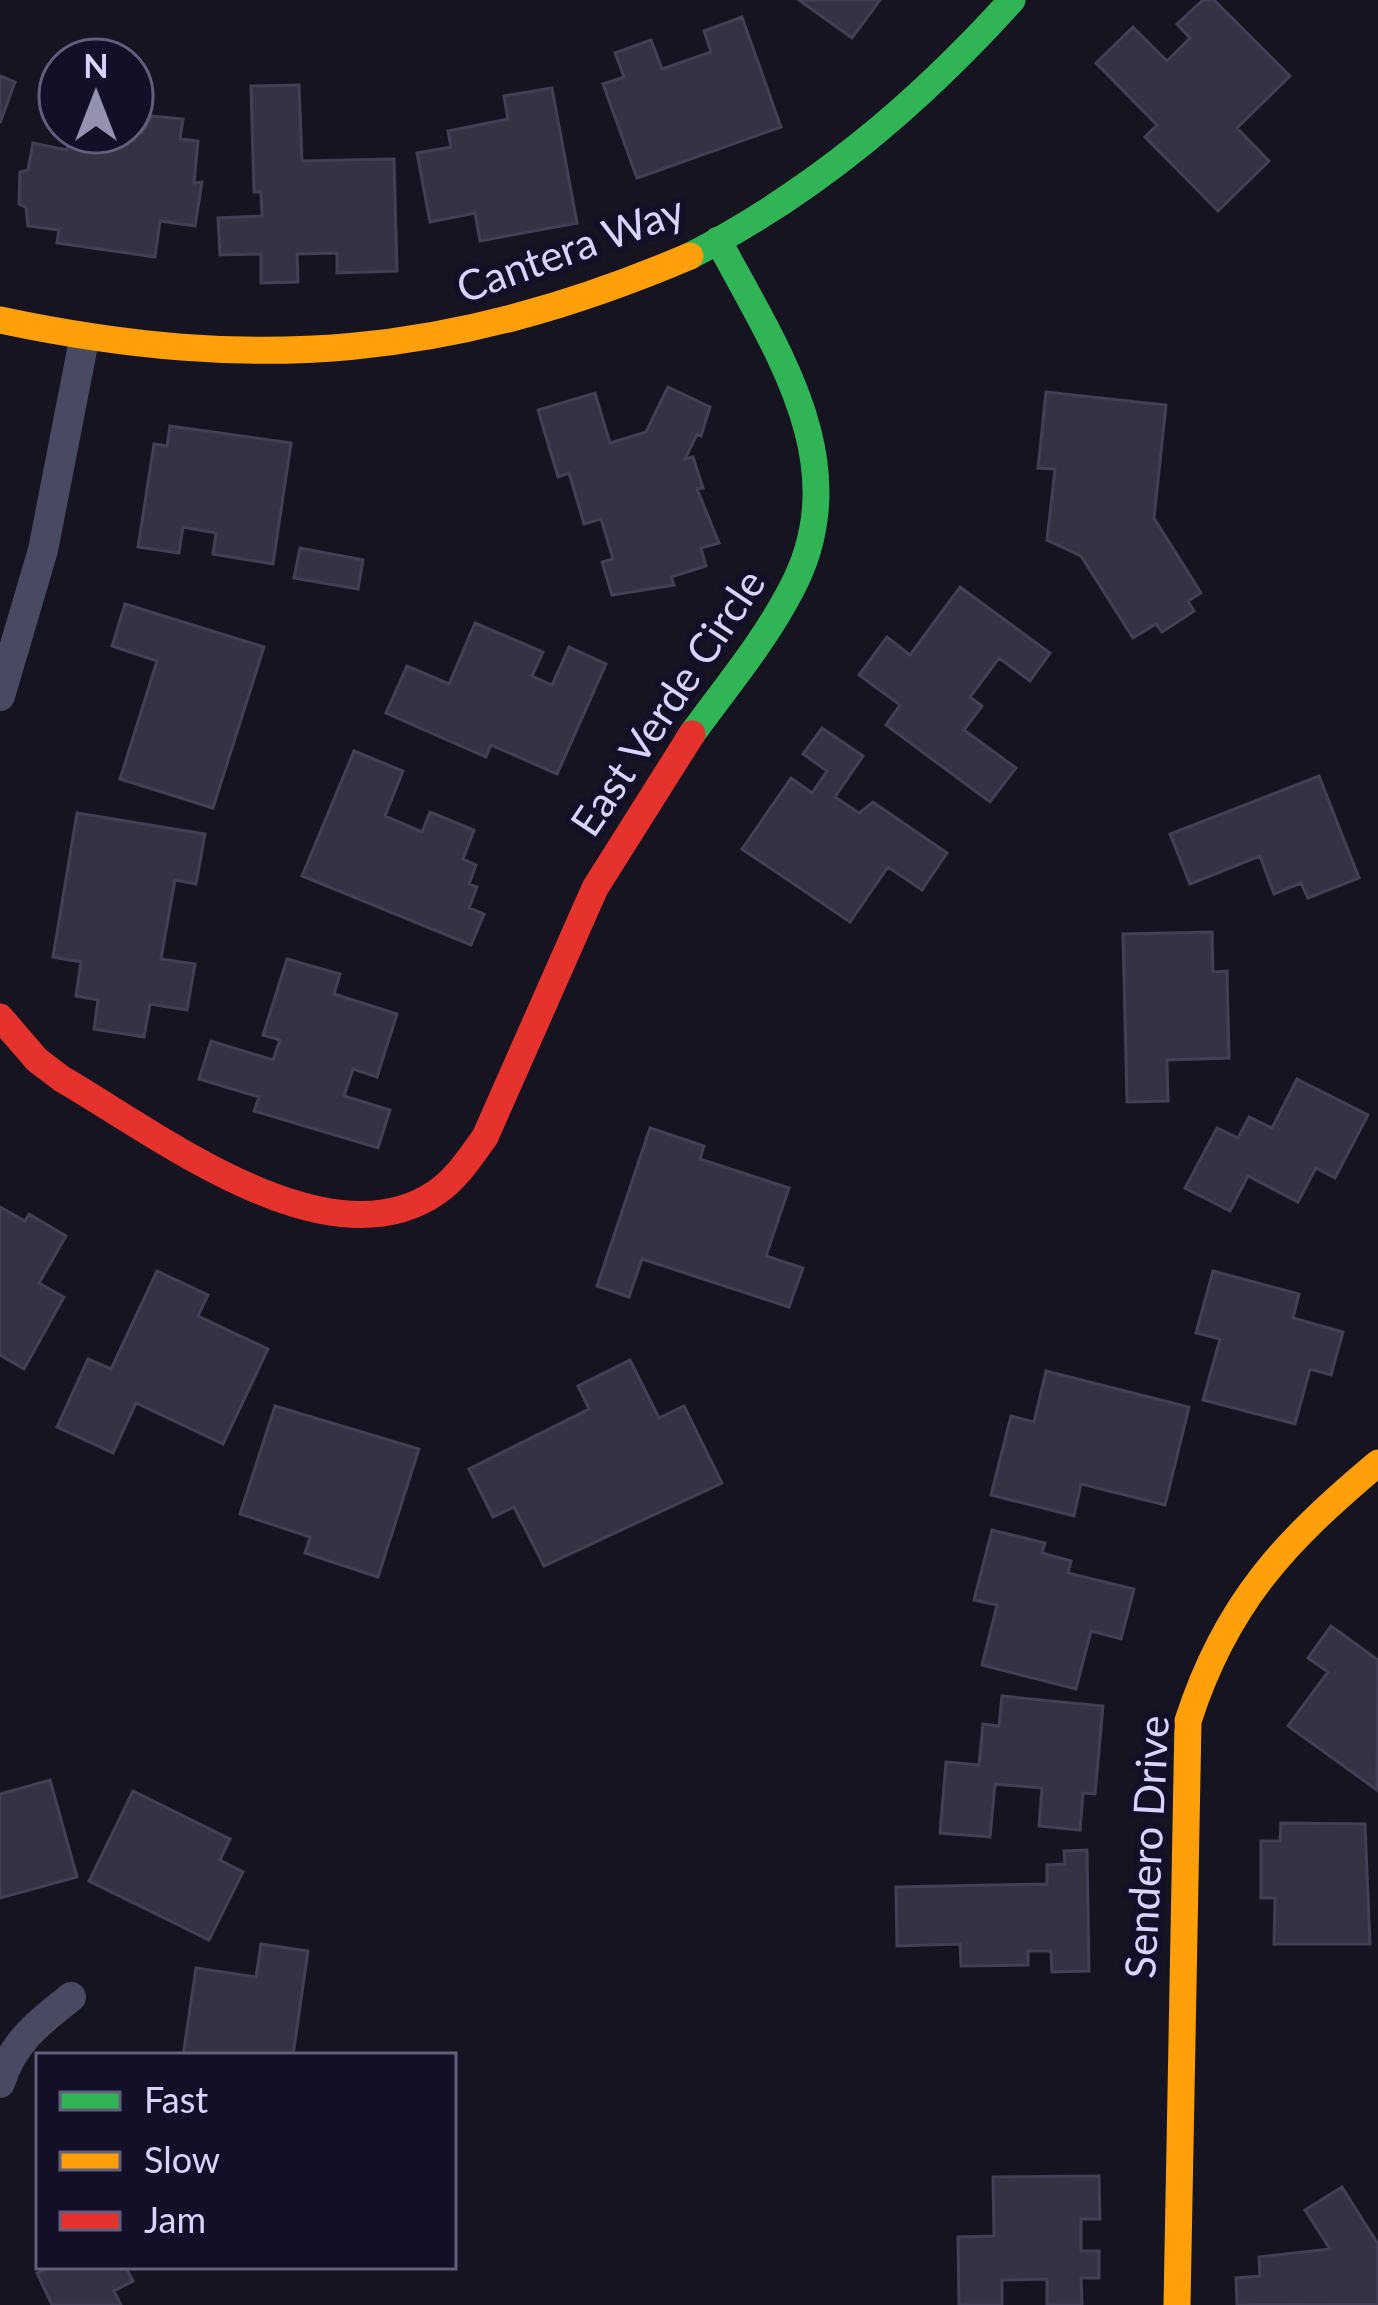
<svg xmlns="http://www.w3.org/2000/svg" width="1378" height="2305" font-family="Lato,sans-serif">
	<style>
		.building { fill: #343243; stroke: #433f54; stroke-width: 3 }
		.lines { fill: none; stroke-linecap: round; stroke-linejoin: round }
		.street { stroke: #4a4962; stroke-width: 30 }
		.fast { stroke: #30b455; stroke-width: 27 }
		.slow { stroke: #ff9f0a; stroke-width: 27 }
		.jam { stroke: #e5322d; stroke-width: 27 }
		.labels { text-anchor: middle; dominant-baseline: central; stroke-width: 12; stroke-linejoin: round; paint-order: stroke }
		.street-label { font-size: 42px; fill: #d9d4ff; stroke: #130f26 }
	</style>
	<rect width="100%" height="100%" fill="#161421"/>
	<path class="building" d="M799,0h81l-28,38z
		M1203,0h11l76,76 -53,52 32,33 -51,50 -73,-74 12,-12 -61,-62 37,-36 34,34 23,-23 -13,-14z
		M742,17l39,110 -144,51 -34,-94 21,-7 -9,-24 36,-13 11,29 49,-17 -7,-21z
		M0,76l15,6 -15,41z
		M299,85l3,76 92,-2 3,112 -60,2v-20l-40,1 1,28 -37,1v-29l-41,1 -2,-37 44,-2 -1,-24h-7l-3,-106z
		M552,88l25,135 -97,18 -5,-28 -45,9 -13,-69 34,-6 -3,-16 60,-12 -4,-23z
		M152,116l31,3 -3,20 18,2 -4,42 8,-1 -7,44 -35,-5 -5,36 -98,-14 2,-13 -31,-4 -2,-19 -7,-3 1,-32 8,-2 5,-27 34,7 4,-18 71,1z
		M668,387l42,20 -9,29 -4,-2 -12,25 8,-2 10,31 -6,1 22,54 -18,5 5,18 -35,11 3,8 -62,10 -10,-33 11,-3 -12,-40 -17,5 -15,-51 -11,4 -20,-67 57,-17 15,50 36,-11z
		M1046,392l120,13 -12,113 47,75 -13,8 6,10 -32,21 -6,-8 -23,14 -52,-82 -34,-16 8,-71 -17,-1z
		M170,426l121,17 -18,121 -60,-10 3,-21 -33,-6 -4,26 -41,-6 16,-103 13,2z
		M300,548l63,12 -5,29 -64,-11z
		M960,587l90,66 -20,28 -31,-23 -29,39 12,9 -18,24 52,38 -26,34 -104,-77 14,-20 -41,-30 28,-38 23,18z
		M125,604l139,43 -51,161 -93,-29 37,-118 -45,-15z
		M475,623l68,29 -11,24 20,9 17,-38 37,17 -49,110 -66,-29 -5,12 -100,-44 21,-47 42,18z
		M822,728l41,28 -28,41 24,16 14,-11 74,51 -25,37 -34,-23 -38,55 -108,-73 49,-71 21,15 15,-22 -24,-17z
		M354,751l49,20 -18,45 37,16 8,-20 44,18 -11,29 13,6 -7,19 8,3 -8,21 15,6 -13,31 -169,-69z
		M1319,776l40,102 -51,20 -7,-15 -27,11 -14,-38 -70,28 -20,-50z
		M77,813l128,21 -9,50 -21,-4 -14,79 34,5 -8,46 -37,-6 -6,33 -50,-8 4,-29 -22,-4 5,-34 -28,-5z
		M1212,932l1,40 14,-1 2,87 -62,2 1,41 -41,1 -4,-168z
		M287,959l53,15 -6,20 63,20 -20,63 -24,-8 -9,27 46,14 -12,38 -124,-37 5,-14 -60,-18 12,-38 62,19 7,-20 -17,-5z
		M1297,1079l71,36 -33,63 -19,-10 -18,34 -50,-26 -18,35 -45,-23 32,-60 21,10 11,-21 23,11z
		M650,1128l54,18 -4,13 89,29 -23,68 37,12 -14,39 -147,-48 -13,38 -32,-11z
		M0,1207l25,14 4,-7 37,22 -27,47 25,14 -40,72 -24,-14z
		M157,1271l51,24 -10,21 70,33 -45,95 -87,-41 -23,50 -56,-26 31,-68 23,10z
		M1213,1271l86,23 -6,24 50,14 -12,43 -21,-6 -15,55 -92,-24 17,-61 -24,-6z
		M630,1360l29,58 25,-12 38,77 -178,83 -30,-59 -21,10 -24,-48 120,-60 -11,-23z
		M1046,1371l143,36 -24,98 -84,-21 -7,32 -83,-21 20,-79 23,6z
		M275,1406l144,43 -41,128 -73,-24 5,-16 -70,-23z
		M992,1530l53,13 -3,10 29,8 -3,12 66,16 -13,50 -30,-8 -15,58 -94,-24 15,-60 -23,-5z
		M1331,1626l47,34 -1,130 -89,-64 40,-54 -20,-14z
		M1002,1696l101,10 -8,88 -12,-1 -3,37 -41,-4 3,-38 -47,-4 -5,53 -50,-4 6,-71 33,3 4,-41 16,2z
		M50,1780l27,97 -77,21v-104z
		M133,1791l97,48 -10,21 23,12 -34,68 -120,-59z
		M1281,1823l84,1 5,120h-96l1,-46h-14v-57h19z
		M1087,1850l2,121 -37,1 -1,-21h-23v14l-67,1 -1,-22 -63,2 -1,-59 151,-3v-19l18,-1 -1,-13z
		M261,1944l47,7 -15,105h-110l13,-88 60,9z
		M1099,2176l1,43h-19v32h18v27h-18l1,27h-35v-26l-45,1v25h-43l-1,-68 36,-1 -1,-59z
		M1342,2187l36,57v60l-141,1 -1,-27 24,-2 -1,-19 71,-8 -25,-39z
		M51,2266h74l8,15 -19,10 7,14h-69l-15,-32z"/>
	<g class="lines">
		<path class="street" d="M0,696l43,-146 41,-210
			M0,2083c13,-41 38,-60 71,-86"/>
		<path class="fast" d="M690,256c125,-65 228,-152 322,-256
			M692,734c34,-47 72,-92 99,-144 67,-125 -15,-240 -73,-350"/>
		<path class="slow" d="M0,320c255,54 450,38 690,-64
			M1177,2305l11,-584c38,-118 97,-180 190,-258"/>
		<path class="jam" d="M0,1017l37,43 25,19c94,54 266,189 375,113 21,-15 34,-36 48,-55l110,-249 97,-154"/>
	</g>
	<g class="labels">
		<g class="street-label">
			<text transform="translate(570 248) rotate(-20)">Cantera Way</text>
			<text transform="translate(667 702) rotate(-56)">East Verde Circle</text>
			<text transform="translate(1146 1847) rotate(-87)">Sendero Drive</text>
		</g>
	</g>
	<rect x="36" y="2053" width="420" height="216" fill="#130f26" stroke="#625e7d" stroke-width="3"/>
	<rect x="60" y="2092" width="60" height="18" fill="#30b455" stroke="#625e7d" stroke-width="3"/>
	<text x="144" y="2113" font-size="36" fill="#d9d4ff">Fast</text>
	<rect x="60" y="2152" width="60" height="18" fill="#ff9f0a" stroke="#625e7d" stroke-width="3"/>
	<text x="144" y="2173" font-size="36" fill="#d9d4ff">Slow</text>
	<rect x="60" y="2212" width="60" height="18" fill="#e5322d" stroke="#625e7d" stroke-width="3"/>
	<text x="144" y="2233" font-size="36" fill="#d9d4ff">Jam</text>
	<g transform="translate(96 96)"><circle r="57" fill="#130f26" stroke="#625e7d" stroke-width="3"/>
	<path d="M0-9L21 45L0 30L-21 45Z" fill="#9591b1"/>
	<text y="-18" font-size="33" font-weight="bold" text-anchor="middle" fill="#d9d4ff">N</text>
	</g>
</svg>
